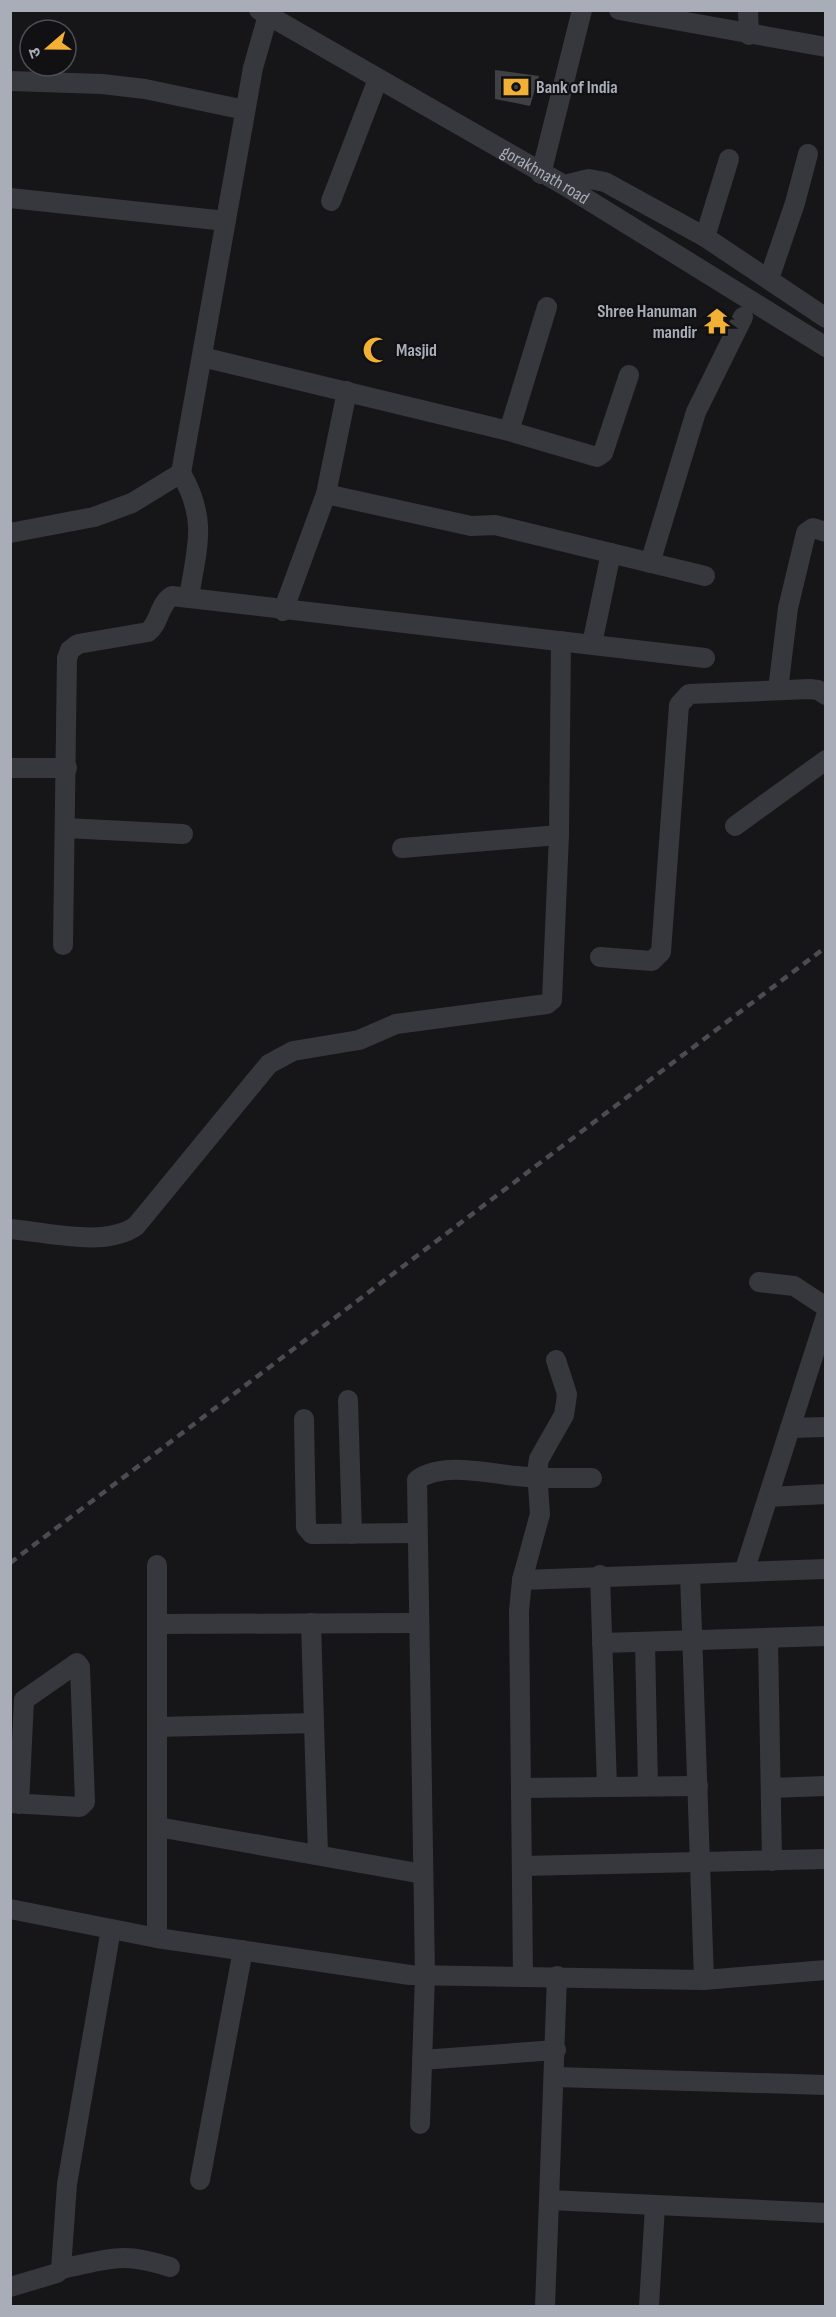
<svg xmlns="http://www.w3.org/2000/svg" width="836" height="2317" font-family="'Sofia Sans Condensed','Noto Sans Devanagari',sans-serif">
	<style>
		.building { fill: #404145 }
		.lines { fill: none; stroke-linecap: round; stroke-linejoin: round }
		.minor { stroke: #37383d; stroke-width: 20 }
		.rail { stroke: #4a4c52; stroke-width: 4.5; stroke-dasharray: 8 6; stroke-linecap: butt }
		.labels { text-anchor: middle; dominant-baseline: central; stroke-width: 4.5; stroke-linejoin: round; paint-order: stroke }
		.poi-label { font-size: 18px; font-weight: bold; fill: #a8adb8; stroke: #111113; text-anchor: start }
		.street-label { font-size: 18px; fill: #a8adb8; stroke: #111113 }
	</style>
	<rect width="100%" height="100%" fill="#161618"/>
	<path class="building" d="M495,70l44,6 -9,30 -35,-7z"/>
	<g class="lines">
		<g class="minor">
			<path id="s1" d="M259,10l305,175 262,162"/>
			<path d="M619,10l207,37"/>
			<path d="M748,10l1,25"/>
			<path d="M10,81l92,3 43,5 100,21"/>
			<path d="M541,174l41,-164"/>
			<path d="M564,185l25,-6 16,3 100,55 121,81"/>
			<path d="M10,198l216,23"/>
			<path d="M331,201l47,-122"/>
			<path d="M705,237l24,-78"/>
			<path d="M769,279l26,-76 13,-49"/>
			<path d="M202,357l307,74 88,26 6,-4 26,-78"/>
			<path d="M509,431l38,-124"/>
			<path d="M181,473c27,47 16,74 8,124"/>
			<path d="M326,494l145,32 24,-1 210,51"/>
			<path d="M10,533l84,-16 38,-14 49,-30 72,-405 15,-53"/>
			<path d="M650,563l46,-151 47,-95"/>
			<path d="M283,611l43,-117 21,-103"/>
			<path d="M592,644l19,-91"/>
			<path d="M778,690l10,-82 18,-75 7,-5 13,4"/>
			<path d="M10,768h57"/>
			<path d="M735,826l91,-66"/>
			<path d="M66,828l117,6"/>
			<path d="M402,848l157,-13"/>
			<path d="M63,945l4,-287 3,-8 8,-6 70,-12c12,-9 10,-27 24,-36l533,62"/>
			<path d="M600,957l52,4 9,-9 18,-247 10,-11 121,-5 8,1 8,5"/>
			<path d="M10,1229c37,3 95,19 126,-3l133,-162 24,-13 66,-11 37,-16 151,-20 5,-4 7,-165 2,-194"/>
			<path d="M759,1282l35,4 32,21"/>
			<path d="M348,1400l4,134"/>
			<path d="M304,1419l2,108 6,7 105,-1"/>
			<path d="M790,1428l36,-1"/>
			<path d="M768,1497l58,-3"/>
			<path d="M157,1565v373"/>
			<path d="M744,1572l82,-256"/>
			<path d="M600,1575l7,212"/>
			<path d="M522,1580l168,-6"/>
			<path d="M311,1623l7,232"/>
			<path d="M157,1624l260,-1"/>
			<path d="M768,1639l4,222"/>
			<path d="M645,1642l3,144"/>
			<path d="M602,1643l224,-7"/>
			<path d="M157,1727l157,-4"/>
			<path d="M521,1788l177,-2"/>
			<path d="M771,1788l55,-2"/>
			<path d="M10,1803l70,4 5,-5 -5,-135 -3,-4 -53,37 -5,104"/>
			<path d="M158,1827l265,47"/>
			<path d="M522,1866l304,-7"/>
			<path d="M10,1909l147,29 253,37 294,5 122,-10"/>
			<path d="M523,1975l-4,-364 3,-31 18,-66 -3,-42 2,-13 25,-44 2,-13 1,-8 -11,-34"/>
			<path d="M557,1976l-8,224 277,13"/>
			<path d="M704,1980l-14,-406 136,-5"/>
			<path d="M422,2060l134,-10"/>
			<path d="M555,2077l271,8"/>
			<path d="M420,2124l5,-149 -8,-495c26,-19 72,-6 100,-4 25,3 50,2 75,2"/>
			<path d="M200,2180l43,-230"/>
			<path d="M61,2269c48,-10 61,-18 109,-2"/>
			<path d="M10,2287l47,-14 4,-4 6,-85 44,-255"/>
			<path d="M545,2306l4,-106"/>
			<path d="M649,2306l6,-100"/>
		</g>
		<path class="rail" d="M10,1563l816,-616"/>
	</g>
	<defs>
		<g id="bank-bare" transform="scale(2.07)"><path d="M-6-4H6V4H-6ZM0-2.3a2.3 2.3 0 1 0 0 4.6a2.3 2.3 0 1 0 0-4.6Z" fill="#f2b134" stroke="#111113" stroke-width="2.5" paint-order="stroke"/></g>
		<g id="temple-bare" transform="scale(2.07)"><path d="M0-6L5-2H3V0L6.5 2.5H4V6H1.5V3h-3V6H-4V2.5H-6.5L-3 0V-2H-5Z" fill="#f2b134" stroke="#111113" stroke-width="2.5" paint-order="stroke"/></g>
		<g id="mosque-bare" transform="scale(2.07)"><path d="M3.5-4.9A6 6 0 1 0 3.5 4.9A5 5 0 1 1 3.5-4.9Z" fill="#f2b134" stroke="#111113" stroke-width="2.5" paint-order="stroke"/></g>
	</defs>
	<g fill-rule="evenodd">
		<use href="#bank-bare" x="516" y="87"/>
		<use href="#temple-bare" x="717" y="321"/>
		<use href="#mosque-bare" x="376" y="350"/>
	</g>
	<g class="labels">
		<g class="poi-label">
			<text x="536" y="87">Bank of India</text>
			<text x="697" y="311" text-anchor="end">Shree Hanuman<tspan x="697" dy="21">mandir</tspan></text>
			<text x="396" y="350">Masjid</text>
		</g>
		<g class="street-label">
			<text stroke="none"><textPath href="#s1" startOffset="330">gorakhnath road</textPath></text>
		</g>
	</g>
	<rect width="836" height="2317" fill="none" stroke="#a8adb8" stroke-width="24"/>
	<g transform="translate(48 48) rotate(250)"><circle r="28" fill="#111113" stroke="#4d4f55" stroke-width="1.5"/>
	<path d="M0-4.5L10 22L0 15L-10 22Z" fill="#f2b134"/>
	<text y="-9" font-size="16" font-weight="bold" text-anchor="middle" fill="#a8adb8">उ</text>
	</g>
</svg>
